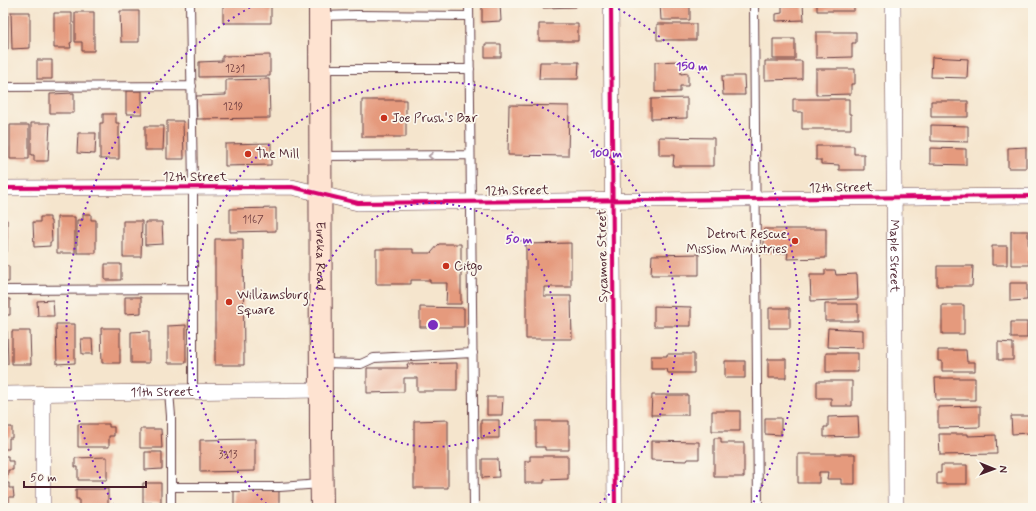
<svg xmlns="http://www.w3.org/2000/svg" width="1036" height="511" font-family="Mynerve,sans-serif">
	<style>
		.building { fill: #e59a7d }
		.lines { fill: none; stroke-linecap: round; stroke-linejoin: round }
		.lane-casing { stroke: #643d43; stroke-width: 10 }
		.street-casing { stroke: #643d43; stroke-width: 16 }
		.secondary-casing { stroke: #643d43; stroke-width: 24 }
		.lane { stroke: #fff; stroke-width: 8 }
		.street { stroke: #fff; stroke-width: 15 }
		.secondary { stroke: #fee3d1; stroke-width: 22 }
		.cycleway-casing { stroke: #fbf7ec; stroke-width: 6 }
		.cycleway { stroke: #d6006c; stroke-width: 4 }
		.oneway { stroke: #ae9aa0 }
		.ring { fill: none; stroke: #7b2cbf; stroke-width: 2; stroke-dasharray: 2 4 }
		.poi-dot { fill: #c8321e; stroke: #fbf7ec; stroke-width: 1.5 }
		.labels { text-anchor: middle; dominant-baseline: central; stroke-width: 3.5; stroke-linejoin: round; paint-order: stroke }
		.number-label { font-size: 11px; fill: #713e40 }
		.poi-label { font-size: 13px; fill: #4a1f2b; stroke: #fbf7ec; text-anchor: start }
		.street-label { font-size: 13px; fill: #4a1f2b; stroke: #fbf7ec }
		.centre { fill: #7b2cbf; stroke: #fbf7ec; stroke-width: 2 }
		.ring-label { font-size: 12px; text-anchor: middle; font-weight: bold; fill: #7b2cbf; stroke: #fbf7ec; stroke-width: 3.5; stroke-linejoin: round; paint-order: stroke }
	</style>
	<rect width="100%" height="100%" fill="#fbf7ec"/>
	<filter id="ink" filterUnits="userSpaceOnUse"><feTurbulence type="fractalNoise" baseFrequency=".025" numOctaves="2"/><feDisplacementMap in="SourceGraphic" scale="8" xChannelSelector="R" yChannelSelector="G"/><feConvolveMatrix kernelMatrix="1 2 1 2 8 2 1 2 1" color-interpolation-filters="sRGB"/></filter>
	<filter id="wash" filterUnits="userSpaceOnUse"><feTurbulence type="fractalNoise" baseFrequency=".012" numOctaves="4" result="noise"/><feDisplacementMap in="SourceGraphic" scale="16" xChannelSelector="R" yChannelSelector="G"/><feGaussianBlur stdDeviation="0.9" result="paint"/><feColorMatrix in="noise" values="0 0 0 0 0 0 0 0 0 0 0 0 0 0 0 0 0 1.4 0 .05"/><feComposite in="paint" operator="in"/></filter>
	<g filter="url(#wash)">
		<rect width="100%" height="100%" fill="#f5e5cd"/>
		<g id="blocks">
			<path class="building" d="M223,3h44l4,4v16h-48z
				M482,3h18l1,18 -19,1z
				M543,3h33v4l-33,1z
				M660,3h44v1l-14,1v15h-29z
				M817,3h37v8h-37z
				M949,3h23v3h-23z
				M782,4h21l1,16 -28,1v-7l6,-1z
				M120,11h19v31h-18z
				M3,12h5v37h-5z
				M11,12h19v36l-18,1z
				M75,12h19v39h-12v-9h-7z
				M54,13h18v29l-2,1 1,5h-17z
				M539,24h39v17h-39z
				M657,24h39v16h-39z
				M816,32h40v11h-4v14l-36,1z
				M773,39h22v20h-22z
				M485,44h16v13h-16z
				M270,55v21l-71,1v-15l23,-1v-5z
				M932,57l36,2 -1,19 -36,-1z
				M37,60h15v19h-15z
				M681,61v13l7,-1v13h-8v6h-25v-30z
				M765,61h37v18l-37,1z
				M540,62h39l-1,17h-39z
				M816,69h39v15h-4v10l-35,1z
				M722,76h22l1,19h-22z
				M269,79l1,39 -73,1 -1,-23 30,-1v-15z
				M126,91h16v23h-16z
				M74,93v20h-24v-19z
				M687,98v20l-36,1v-20z
				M793,99h56v15h2v15h-49v-17h-9z
				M362,100h44v37h-44z
				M931,101h37v16h-37z
				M509,105l60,1 -1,50 -60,-1z
				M103,114h13v9h3v36h-19v-36h3z
				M167,121h16l1,38h-17z
				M31,123h19l-2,38h-14v-6h-3z
				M10,125h19v34h-19z
				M931,125l37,1v16l-37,-1z
				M145,126h19l-1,24h-18z
				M3,128h3v32h-3z
				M78,133h18l-1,21 -18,-1z
				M659,137l55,1v28h-41l1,-11h-15z
				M271,143v22l-46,1v-22z
				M816,146h38v8h10v16h-25v-5l-18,-1v-4h-5z
				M1026,147v21h-18v-20z
				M930,148l36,1v16l-36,-1z
				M276,208v23l-46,1v-23z
				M83,214h8v6h5v33h-19v-33h6z
				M40,217h10v4h1l1,21h-2v4l-16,1 -1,-25h7z
				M57,217h18v36h-18z
				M3,220h4v32h-4z
				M123,221h19l-1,36h-18z
				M145,222h17l1,22 -18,1z
				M764,229h62v29l-39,1 1,-6h-24z
				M1011,231h17l1,34h-18z
				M215,239h28l1,126h-29z
				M571,243v44h-27v9h27l1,43h-46v-95z
				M439,244h22v60h-15l1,-21h-17v-3h-19v4h-35v-35h37v4h18z
				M992,246h15v19h-15z
				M699,254v21h-48l1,-20z
				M105,264h16v16h-16z
				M3,266h6v16h-6z
				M937,266h36l-1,20h-35z
				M825,270h10l1,5 21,-1 1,25 -47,2 -1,-26h15z
				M1010,283h17v17l-17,1z
				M125,297h16v16l-16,1z
				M3,299h7v16h-7z
				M53,300l1,16h-16l-1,-15z
				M825,304h33v17h-33z
				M942,305h22v29h-22z
				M654,306l37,1v19h-37z
				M420,307l44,1v19h-44z
				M769,308h21v20h-21z
				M1011,322h16v16h-16z
				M56,324h19v39l-18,1z
				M186,325v38h-18v-37z
				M101,328h19v35h-18z
				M828,328l35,2v18l-36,-1z
				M3,331h4l1,33h-5z
				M12,331h18l1,33h-19z
				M149,331v32h-18v-31z
				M81,339h11l1,15h-11z
				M998,342l15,1v17h-15z
				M938,350h28l1,12h8v9h-33v-10h-4z
				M826,353h32v19h-32z
				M667,354h27v19h-26l-1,-4h-16v-13h16z
				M768,359h18v19h-18z
				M725,361h20v17h-20z
				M457,363v28h-40v-13h-13v14l-37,1v-25h41l-1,-4z
				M935,378h40v22h-39z
				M817,381h35v25h-21v-8h-14z
				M652,395h36v20h-37z
				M487,397h16l-1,18h-15z
				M980,406v21l-42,1v-21z
				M712,411h28v20h-28z
				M858,416l1,20 -35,1v-10h4v-10z
				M1011,416h18v17l-17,1z
				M765,418h16v17l-16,-1z
				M448,420v68h-34v-67z
				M481,420h18v18h-18z
				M536,421h33v29h-24v-3h-9z
				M78,424h31v3h5v9h-5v11h-31z
				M3,427h9v11h-3v11h-6z
				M140,429h21l1,19h-22z
				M939,434h29v2l28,-1 1,19 -57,1z
				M714,438h7v5h23v34h-30z
				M255,439v32l-55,1v-32z
				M651,441l48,1v17h-11l-1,2 -36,-1z
				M145,452h17v17l-17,1z
				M798,454h57v30h-14v-5h-14l1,-7h-9v11h-21z
				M3,456h5v5h5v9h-5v6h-5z
				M530,456h38v23l-24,1v3h-19v-22h5z
				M107,457v23h-29v-13h-3v-9z
				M482,459h16l1,18 -17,1z
				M941,465h26v19h-30v-11h4z
				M3,483h6v5h4l1,9h-5v6h-6z
				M143,483h18v20h-18z
				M76,489h32v19h-29v-9h-3z
				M234,491h45v17h-45z"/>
		</g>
	</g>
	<g filter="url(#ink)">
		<use href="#blocks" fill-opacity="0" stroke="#643d43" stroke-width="1"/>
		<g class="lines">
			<g class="lane-casing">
				<path id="lane" d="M190,3l3,184v205
					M469,3l5,505
					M754,3l4,505
					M321,16l35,-1 113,1
					M322,69h148
					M3,87l189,-1
					M321,156l149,-1
					M3,290l190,-1
					M322,363l39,1 13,-6 99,-5
					M169,392l2,24v92
					M172,487h108l41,-3"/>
			</g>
			<g class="street-casing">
				<g id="street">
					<path d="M611,3l4,505"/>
					<path id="s1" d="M893,3l3,505"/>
					<path d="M3,188l289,-1 66,16 675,-7"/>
					<path id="s2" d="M3,394l318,-4"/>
					<path d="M43,508v-114"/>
				</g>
			</g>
			<g class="secondary-casing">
				<g id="secondary">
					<path id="s3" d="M320,3l1,434 1,71"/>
				</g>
			</g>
			<use href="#lane" class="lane"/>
			<use href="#street" class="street"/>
			<use href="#secondary" class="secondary"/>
			<g class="cycleway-casing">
				<path id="cycleway" d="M611,3l4,505
					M3,188l289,-1 66,16 675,-7"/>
			</g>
			<use href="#cycleway" class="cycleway"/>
		</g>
		<defs><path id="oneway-chevron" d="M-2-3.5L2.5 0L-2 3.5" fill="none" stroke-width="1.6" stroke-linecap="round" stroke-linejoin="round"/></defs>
		<use class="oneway" href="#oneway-chevron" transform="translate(431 156) rotate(180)"/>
	</g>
	<g class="ring">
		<circle cx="433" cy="325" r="122"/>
		<path d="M271 508A244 244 0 1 1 595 508"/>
		<path d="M114 505A366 366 0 0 1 258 3M608 3A366 366 0 0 1 752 505"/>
	</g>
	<g class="poi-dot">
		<circle cx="384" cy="118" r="4"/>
		<circle cx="248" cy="154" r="4"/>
		<circle cx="795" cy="241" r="4"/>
		<circle cx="446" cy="266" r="4"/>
		<circle cx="229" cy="302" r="4"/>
	</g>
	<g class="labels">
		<g class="number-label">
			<text x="235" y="69">1231</text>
			<text x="233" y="107">1219</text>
			<text x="253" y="220">1167</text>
			<text x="228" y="455">3313</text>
		</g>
		<g class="poi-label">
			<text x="392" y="118">Joe Prush's Bar</text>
			<text x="256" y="154">The Mill</text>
			<text x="787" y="234" text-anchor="end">Detroit Rescue<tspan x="787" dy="15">Mission Ministries</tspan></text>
			<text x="454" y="266">Citgo</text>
			<text x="237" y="295">Williamsburg<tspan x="237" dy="15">Square</tspan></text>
		</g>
		<g class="street-label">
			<text x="195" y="177">12th Street</text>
			<text transform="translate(841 188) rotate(-1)">12th Street</text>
			<text transform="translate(517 191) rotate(-1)">12th Street</text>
			<text stroke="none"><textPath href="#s1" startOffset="253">Maple Street</textPath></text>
			<text stroke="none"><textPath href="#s3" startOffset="253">Eureka Road</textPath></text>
			<text transform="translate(603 256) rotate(-91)">Sycamore Street</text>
			<text stroke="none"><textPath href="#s2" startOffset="159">11th Street</textPath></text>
		</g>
	</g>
	<circle cx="433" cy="325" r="6" class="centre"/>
	<g class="ring-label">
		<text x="692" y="70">150 m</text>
		<text x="606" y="157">100 m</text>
		<text x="519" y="243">50 m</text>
	</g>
	<rect width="1036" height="511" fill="none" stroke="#fbf7ec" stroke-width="16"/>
	<g transform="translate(994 469) rotate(91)" stroke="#fbf7ec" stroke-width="3" paint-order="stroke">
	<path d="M0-3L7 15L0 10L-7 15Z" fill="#4a1f2b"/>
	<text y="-6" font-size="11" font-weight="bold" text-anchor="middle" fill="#4a1f2b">N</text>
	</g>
	<path d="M24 481v6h122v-6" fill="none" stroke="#4a1f2b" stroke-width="2"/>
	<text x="30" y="481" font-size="12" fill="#4a1f2b" stroke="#fbf7ec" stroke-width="3" paint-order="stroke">50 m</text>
</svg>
